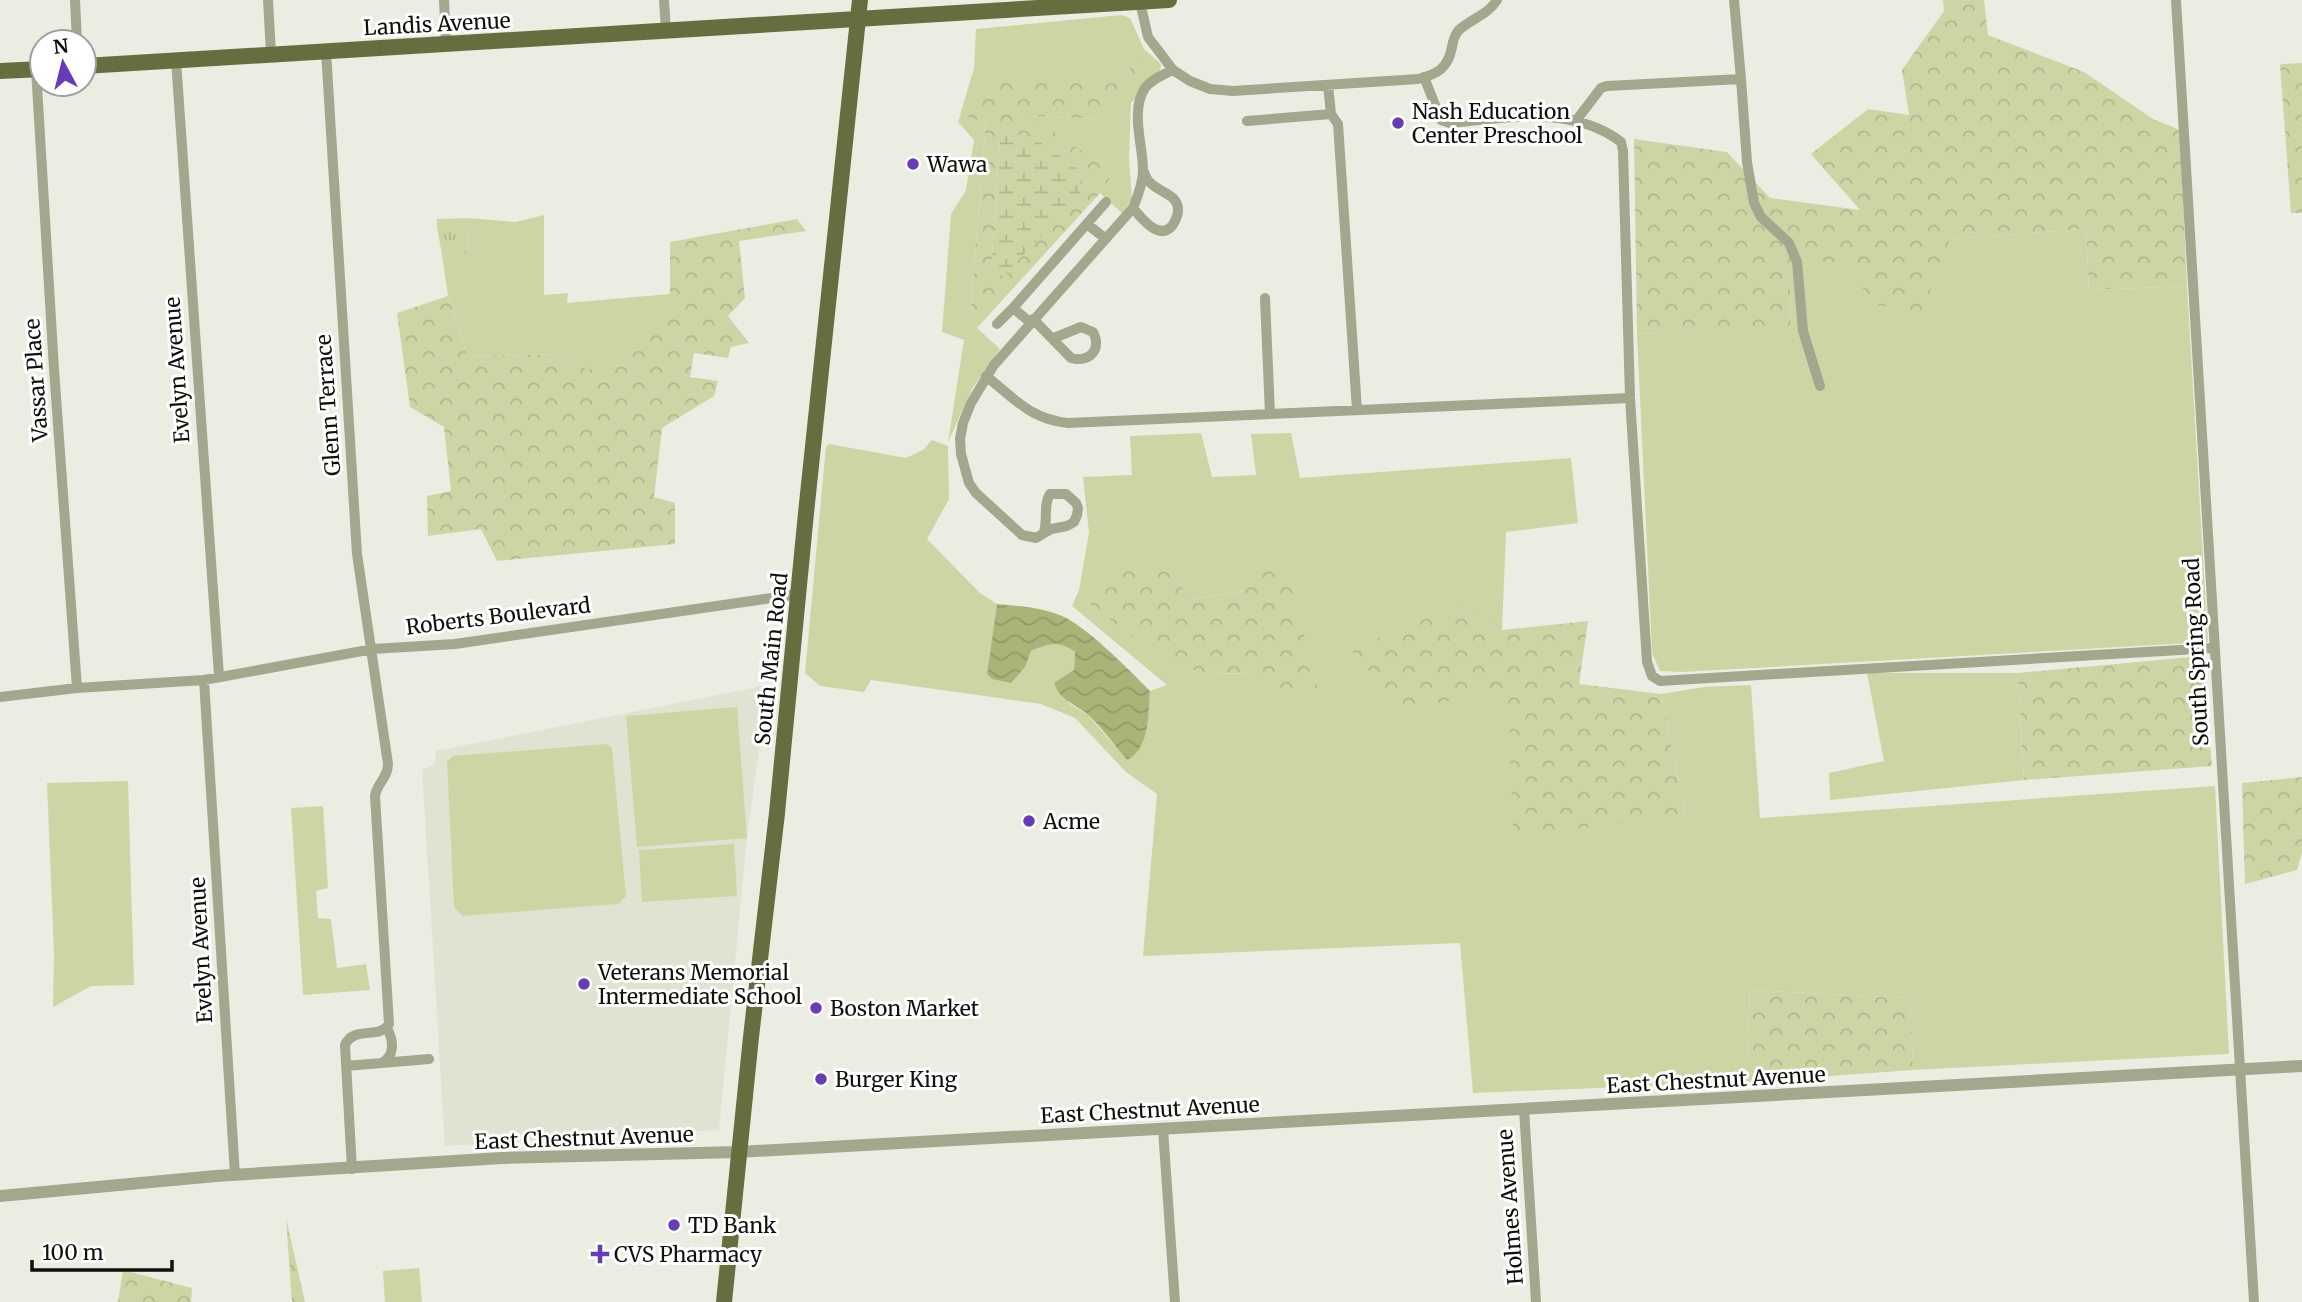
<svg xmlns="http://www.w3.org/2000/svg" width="2302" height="1302" font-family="Merriweather,serif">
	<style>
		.built { fill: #e0e3d1 }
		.grass { fill: #ced5a5; fill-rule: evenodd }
		.forest { fill: url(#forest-crowns); fill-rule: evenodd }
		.wetland { fill: url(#wetland-marsh) }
		.park { fill: url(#park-tufts) }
		.water { fill: url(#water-waves) }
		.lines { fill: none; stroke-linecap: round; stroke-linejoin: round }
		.minor { stroke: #a3a78e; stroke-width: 10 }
		.tertiary { stroke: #a3a78e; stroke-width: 12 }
		.primary { stroke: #676d3f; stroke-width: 16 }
		.poi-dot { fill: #673db5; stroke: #fff; stroke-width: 2.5 }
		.labels { text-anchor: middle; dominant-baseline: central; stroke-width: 6; stroke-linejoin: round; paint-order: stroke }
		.street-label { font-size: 21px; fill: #0f100c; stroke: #fff }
		.poi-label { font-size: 21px; fill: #0f100c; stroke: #fff; text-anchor: start }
	</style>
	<defs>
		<pattern id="forest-crowns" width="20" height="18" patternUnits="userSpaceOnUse" patternTransform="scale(1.75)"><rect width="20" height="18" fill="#ced5a5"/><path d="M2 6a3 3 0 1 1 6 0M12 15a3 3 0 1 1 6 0" fill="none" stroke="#b0b68d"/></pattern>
		<pattern id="wetland-marsh" width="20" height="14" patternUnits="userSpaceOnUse" patternTransform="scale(1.75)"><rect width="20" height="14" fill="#ced5a5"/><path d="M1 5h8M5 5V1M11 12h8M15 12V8" fill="none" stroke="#b0b68d"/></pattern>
		<pattern id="park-tufts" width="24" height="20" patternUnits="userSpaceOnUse" patternTransform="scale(1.75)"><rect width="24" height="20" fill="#ced5a5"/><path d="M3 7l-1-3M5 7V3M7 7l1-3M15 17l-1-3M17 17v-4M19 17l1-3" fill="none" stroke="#b0b68d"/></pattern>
		<pattern id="water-waves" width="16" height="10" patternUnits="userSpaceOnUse" patternTransform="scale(1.75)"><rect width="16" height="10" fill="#abb379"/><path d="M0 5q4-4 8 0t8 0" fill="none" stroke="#929967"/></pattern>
	</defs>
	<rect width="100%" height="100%" fill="#ecede2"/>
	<path class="built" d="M768,685l-21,153 -28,292 -274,16 -23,-376 13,-7 1,-12z"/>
	<path class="grass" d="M1121,15l9,3 14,31 17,15 -1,7 -29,32 -2,55 3,40 -9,16 -23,-21 14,-21 -87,-56 73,3 40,-62 -15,19 -26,3 -131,39 18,4 -15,184 6,22 23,21 -28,40 -24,53 16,-102 -22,-8 9,-118 15,-24 8,-50 -16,-18 16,-54 2,-39z
		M544,215v80l24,-2 -1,10 103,-9 -5,28 -47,26 12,16 -42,5 -32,-15 -88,3 -20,-61 -6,-41 27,-3 -3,-28 -29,3v-8l31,-1 47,4z
		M2086,229l3,61 98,-4 21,356 -526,30 -22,-1 -8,-18 -15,-319 154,-6 -1,-52 25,-14h34l101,-23z
		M1201,433l11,44 44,-2 -5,-41 40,-1 9,45 271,-20 7,65 -72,9 -4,98 -46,-23 -53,101 105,-16 178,125 -25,-123 43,-7 47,-2 9,133 455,-32 14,268 -316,16 -3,-72 -160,-8 -4,92 -273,11 -13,-150 -317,13 14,-162 -31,-22 -51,-54 -34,-14 -170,-24 -7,12 -44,-6 -15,-13 21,-227 3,-2 77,14 17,-8 9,-10 16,6 1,53 -22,40 53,54 17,11 -10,70 38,-7 6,-16c18,-7 27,-11 44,1l-1,18 -19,13 15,21 17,10 40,46 19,-33 4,-36 17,-6 -95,-79 7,-16 10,-57 -6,-56 49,-2 -2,-39zM1167,572l24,27 53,-8 13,83 -50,-1z
		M1867,673h151l6,107 -194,20 -1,-27 55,-12z
		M737,707l10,131 -110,9 -11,-131z
		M607,744l5,4 14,148 -8,8 -155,12 -9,-9 -7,-145 6,-6z
		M128,781l6,204 -43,1 -38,21 1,-53 -7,-171z
		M323,806l5,82 -12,3 2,27 13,1 6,49 29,-4 4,26 -67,5 -12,-187z
		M734,844l3,52 -95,6 -3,-52z
		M419,1268l3,34h-37l-2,-31z"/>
	<path class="forest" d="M1943,0h41l4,35 96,37 69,47 27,11 7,156 -98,4 -3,-61 -136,10 -28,73 -51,-8 -22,-42h-34l-25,14 1,53 -154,5 -3,-195 93,13 43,46 90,12 -49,-56 57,-45 41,6 -7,-45 42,-59z
		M1140,57l18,10 -58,52 -71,-3 85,56 -14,21 -123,135 -6,-22 15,-184 -19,-4 31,-39h101l25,-3zM1007,131l-16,142 9,-135z
		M2302,63v150h-11l-11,-149z
		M797,219l9,12 -67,10 6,57 -17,18 21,27 -18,4 -3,11 -34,-5 -4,24 28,4 -4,15 -52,32 -8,69 21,6v41l-178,17 -16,-32 -53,7 -1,-40 24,-5 -7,-64 -34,-20 -13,-94 51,-17 20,61 88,-3 32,15 41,-5 -11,-16 47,-27 5,-30v-49z
		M1126,566l41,6 25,27 52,-8 15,-25 29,4 32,127h-50l-13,-23 -50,-1 -39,-9 -82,-63z
		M1456,607l46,23 86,-9 -9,63 82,10 25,123 -173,18 -5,-142 -105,15 -53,-59z
		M2202,656l10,110 -188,14 -6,-107z
		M2302,777v75l-5,18 -52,14 -3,-101z
		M1750,990l160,8 3,72 -167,12z
		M286,1218l19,84h-13z
		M123,1270l69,18 -1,14h-73z"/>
	<path class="wetland" d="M1006,131l31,9 44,31 -1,22 -76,83 -13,-3 9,-135z"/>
	<path class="park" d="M466,223l3,30 -27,2 -5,-28z"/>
	<path class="water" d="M997,604c21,2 39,3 60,10 26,8 72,56 93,77 -2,24 0,57 -23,69 -13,-15 -26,-34 -41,-47 -12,-9 -27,-14 -32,-30l20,-13 1,-18c-17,-12 -26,-8 -44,-1l-6,16 -14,16 -19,-4 -5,-5z"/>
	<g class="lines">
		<path class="minor" d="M75,0l2,42
			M268,0l3,54
			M444,0l2,44
			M664,0l2,31
			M2176,0l78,1302
			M1140,2l8,35 25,33 17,11 20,8 23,2 185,-12c20,-5 30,-11 34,-32 1,-6 2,-11 6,-16 12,-12 30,-16 39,-31
			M326,51l31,503 31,210c0,14 -11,19 -13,32l14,228c-9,16 -35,1 -44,21l7,124
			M176,60l43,616
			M36,69l18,300 23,319
			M1424,77l17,43 9,3c56,-5 123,-18 171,19l2,9 7,247 17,264 5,14 8,5 554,-33
			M1741,79l6,83 7,41 7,14 28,26 8,19 6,69 17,55
			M1331,114l7,10 19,286
			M1247,121l84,-7 -3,-29
			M1575,122l26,-34 6,-2 134,-7 -7,-79
			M1133,208c8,10 26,33 39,18 3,-4 6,-11 6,-15 1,-21 -28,-17 -34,-39
			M1087,224l19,15
			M1265,298l5,116
			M1013,308l93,-106
			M1033,319l38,39c19,5 31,-9 22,-26l-12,-5 -27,11
			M997,324l16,-16 17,14
			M986,376c29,23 44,43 82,47l562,-25
			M1044,532c4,-13 -1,-27 6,-38h16l10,9 2,5 -1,7 -3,7 -7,4 -16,3 -15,9 -14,-3 -46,-42 -7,-10 -8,-29 -1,-15 3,-16 8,-20 23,-38 139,-157c5,-12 10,-25 10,-38 0,-25 -13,-59 2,-82 7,-9 18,-13 28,-18
			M204,680l31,495
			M0,697l77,-9 127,-8 169,-31 82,-5 344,-50
			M381,1063c14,-6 13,-22 6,-35
			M346,1066l83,-7
			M1524,1109l12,193
			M1163,1129l12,173"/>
		<path class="tertiary" d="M0,1196l216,-20 286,-18 236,-6 1564,-86"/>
		<path class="primary" d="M84,66l1085,-66
			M0,71l42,-2
			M724,1302l27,-265 26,-224 29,-300 54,-513"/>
	</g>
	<g class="poi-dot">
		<circle cx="1398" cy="123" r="7"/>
		<circle cx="913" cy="164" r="7"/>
		<circle cx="1029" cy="821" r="7"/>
		<circle cx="584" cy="984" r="7"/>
		<circle cx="816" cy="1008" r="7"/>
		<circle cx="821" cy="1079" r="7"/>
		<circle cx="674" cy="1225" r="7"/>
		<path d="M596.5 1243.5h7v7h7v7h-7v7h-7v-7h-7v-7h7z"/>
	</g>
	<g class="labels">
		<g class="street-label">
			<text transform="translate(437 24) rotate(-3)">Landis Avenue</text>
			<text transform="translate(177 370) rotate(-94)">Evelyn Avenue</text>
			<text transform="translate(36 380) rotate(-94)">Vassar Place</text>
			<text transform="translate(328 405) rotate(-94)">Glenn Terrace</text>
			<text transform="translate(498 616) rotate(-7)">Roberts Boulevard</text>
			<text transform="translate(2196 652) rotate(-93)">South Spring Road</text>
			<text transform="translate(771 659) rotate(-84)">South Main Road</text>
			<text transform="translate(201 950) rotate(-93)">Evelyn Avenue</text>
			<text transform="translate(1716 1080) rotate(-3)">East Chestnut Avenue</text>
			<text transform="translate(1150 1110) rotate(-3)">East Chestnut Avenue</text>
			<text transform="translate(584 1138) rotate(-2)">East Chestnut Avenue</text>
			<text transform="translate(1510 1207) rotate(-94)">Holmes Avenue</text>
		</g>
		<g class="poi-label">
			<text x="1412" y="111">Nash Education<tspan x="1412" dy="24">Center Preschool</tspan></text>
			<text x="927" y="164">Wawa</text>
			<text x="1043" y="821">Acme</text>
			<text x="598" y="972">Veterans Memorial<tspan x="598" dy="24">Intermediate School</tspan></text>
			<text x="830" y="1008">Boston Market</text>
			<text x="835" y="1079">Burger King</text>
			<text x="688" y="1225">TD Bank</text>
			<text x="614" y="1254">CVS Pharmacy</text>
		</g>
	</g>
	<g transform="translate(63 63) rotate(353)"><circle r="33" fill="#ffffff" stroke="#9f9f9e" stroke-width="2"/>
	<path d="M0-5L12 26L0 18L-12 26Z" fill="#673db5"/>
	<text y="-10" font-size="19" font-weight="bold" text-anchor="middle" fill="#0f100c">N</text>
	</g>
	<path d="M32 1260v10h140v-10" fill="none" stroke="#0f100c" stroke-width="3.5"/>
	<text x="42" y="1260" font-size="21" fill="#0f100c" stroke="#ffffff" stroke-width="5" paint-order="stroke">100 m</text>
</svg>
